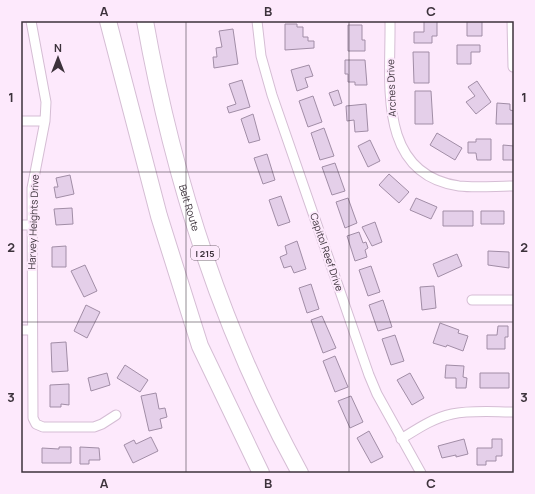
<svg xmlns="http://www.w3.org/2000/svg" width="535" height="494" font-family="Manrope,sans-serif">
	<style>
		.building { fill: #e4cfe9; stroke: #a18da6 }
		.lines { fill: none; stroke-linecap: round; stroke-linejoin: round }
		.street-casing { stroke: #d5bdd4; stroke-width: 11 }
		.highway-casing { stroke: #d5bdd4; stroke-width: 18 }
		.street { stroke: #fff; stroke-width: 9 }
		.highway { stroke: #fff; stroke-width: 16 }
		.grid { fill: none; stroke: #3c323b; stroke-width: 1; stroke-opacity: 0.55 }
		.labels { text-anchor: middle; dominant-baseline: central; stroke-width: 4; stroke-linejoin: round; paint-order: stroke }
		.shield { fill: #fde9fc; stroke: #766975; stroke-width: 1 }
		.shield-label { font-size: 9px; font-weight: bold; fill: #3c323b }
		.street-label { font-size: 10px; fill: #3c323b; stroke: #fde9fc }
		.neatline { fill: none; stroke: #3c323b; stroke-width: 1.5 }
		.grid-label { font-size: 13px; text-anchor: middle; font-weight: bold; fill: #3c323b }
	</style>
	<rect width="100%" height="100%" fill="#fde9fc"/>
	<path class="building" d="M424,21h13v15h-5v7h-18v-11h10z
		M467,21h15v15h-15z
		M285,24h12v3h6v10h5v4h6v7l-29,2z
		M348,25h14v15h3v11h-17z
		M233,29l5,35 -24,4 -1,-11h4l-1,-9 6,-1 -3,-16z
		M457,45h23v7h-9v12h-14z
		M413,52h16v31h-15z
		M345,60h20l2,25h-12v-3h-7v-8h-3z
		M309,65l4,11 -8,2 3,9 -11,4 -6,-21z
		M242,80l8,27 -21,6 -2,-6 9,-3 -7,-20z
		M477,81l14,21 -15,12 -10,-12 9,-6 -7,-9z
		M338,90l4,13 -8,3 -5,-13z
		M415,91h16l2,33h-18z
		M313,96l9,26 -14,5 -9,-26z
		M497,103l13,1v6l4,1v13h-18z
		M366,104l2,27 -13,1 -1,-12 -7,1 -1,-15z
		M253,114l7,26 -11,3 -8,-24z
		M324,128l10,28 -14,4 -9,-27z
		M437,133l25,15 -7,12 -25,-15z
		M476,139h15v21h-14l-1,-7h-8v-11h8z
		M370,140l10,21 -12,6 -10,-21z
		M503,145l11,1v14h-11z
		M267,154l8,26 -12,4 -9,-26z
		M335,163l10,28 -13,4 -10,-28z
		M389,174l20,18 -10,11 -20,-18z
		M70,175l4,19 -18,4 -2,-11h4l-2,-9z
		M281,196l9,26 -12,4 -9,-26z
		M348,198l9,25 -12,5 -9,-26z
		M416,198l21,9 -6,12 -21,-9z
		M72,208l1,16 -17,1 -2,-16z
		M443,211h30v15h-30z
		M481,211h23v13h-23z
		M375,222l7,20 -10,4 -10,-19z
		M359,232l4,11 3,-1 2,6 -3,2 2,7 -12,4 -8,-25z
		M297,241l9,28 -12,4 -3,-7 -7,2 -4,-11 7,-3 -2,-8z
		M66,246v21h-14v-20z
		M488,251l21,1v16l-21,-3z
		M457,254l5,12 -24,11 -5,-13z
		M85,265l12,26 -13,6 -13,-26z
		M371,266l9,26 -12,4 -9,-26z
		M311,284l8,25 -12,4 -8,-25z
		M434,286l2,22 -14,2 -2,-23z
		M383,300l9,27 -14,4 -9,-26z
		M86,305l14,7 -13,26 -13,-7z
		M322,316l14,32 -13,5 -12,-33z
		M440,323l19,7 -1,3 10,3 -5,15 -16,-6 -1,2 -13,-4z
		M498,326h10v11h-3v12h-18v-14h10z
		M395,335l9,26 -13,4 -9,-26z
		M66,342l2,29 -16,1 -1,-29z
		M335,356l13,31 -13,5 -12,-31z
		M125,365l23,15 -8,12 -23,-14z
		M446,365l18,1 -1,11 4,1 -1,10h-10v-10h-11z
		M107,373l3,12 -19,6 -3,-13z
		M410,373l14,25 -12,7 -15,-25z
		M480,373h29v15h-29z
		M69,384v21l-8,-1v3h-11v-22z
		M156,393l3,16 6,-1 2,9 -7,2 2,9 -13,3 -8,-35z
		M351,396l12,26 -13,6 -12,-27z
		M369,431l14,26 -12,6 -14,-25z
		M151,437l7,14 -25,12 -9,-18 10,-5 2,4z
		M464,439l4,15 -12,3v-2l-14,3 -4,-12z
		M492,439h10v17h-6v5h-10v4h-9v-17h15z
		M59,447h12v16h-29v-15l17,1z
		M80,447l19,1 1,12h-11v4h-9z"/>
	<g class="lines">
		<g class="street-casing">
			<path id="street" d="M31,21l15,81 -1,19 -13,67 1,230 3,6 7,3h51l8,-3 14,-9
				M257,21l4,35 11,39 97,280 8,19 44,79
				M390,21c1,61 -14,153 69,165 17,2 37,0 55,0
				M512,21l1,46
				M21,121h24
				M21,225h11
				M472,300h42
				M21,330h10
				M401,439c16,-10 32,-21 51,-25 19,-4 42,-2 62,-2"/>
		</g>
		<g class="highway-casing">
			<g id="highway">
				<path d="M108,21l51,195 41,130 61,127"/>
				<path id="s1" d="M145,21c28,157 78,312 155,452"/>
			</g>
		</g>
		<use href="#street" class="street"/>
		<use href="#highway" class="highway"/>
	</g>
	<path class="grid" d="M186,21v452M349,21v452M21,172h493M21,322h493"/>
	<g class="labels">
		<rect class="shield" x="191" y="246" width="28" height="14" rx="3"/>
		<g class="shield-label">
			<text x="205" y="253">I 215</text>
		</g>
		<g class="street-label">
			<text transform="translate(391 88) rotate(-92)">Arches Drive</text>
			<text stroke="none"><textPath href="#s1" startOffset="192">Belt Route</textPath></text>
			<text transform="translate(33 222) rotate(-88)">Harvey Heights Drive</text>
			<text transform="translate(327 252) rotate(71)">Capitol Reef Drive</text>
		</g>
	</g>
	<rect width="535" height="494" fill="none" stroke="#fde9fc" stroke-width="44"/>
	<g transform="translate(58 58)" stroke="#fde9fc" stroke-width="3" paint-order="stroke">
	<path d="M0-3L7 15L0 10L-7 15Z" fill="#3c323b"/>
	<text y="-6" font-size="11" font-weight="bold" text-anchor="middle" fill="#3c323b">N</text>
	</g>
	<rect x="22" y="22" width="491" height="450" class="neatline"/>
	<g class="grid-label">
		<text x="104" y="16">A</text>
		<text x="268" y="16">B</text>
		<text x="431" y="16">C</text>
		<text x="11" y="102">1</text>
		<text x="524" y="102">1</text>
		<text x="11" y="252">2</text>
		<text x="524" y="252">2</text>
		<text x="11" y="402">3</text>
		<text x="524" y="402">3</text>
		<text x="104" y="488">A</text>
		<text x="268" y="488">B</text>
		<text x="431" y="488">C</text>
	</g>
</svg>
